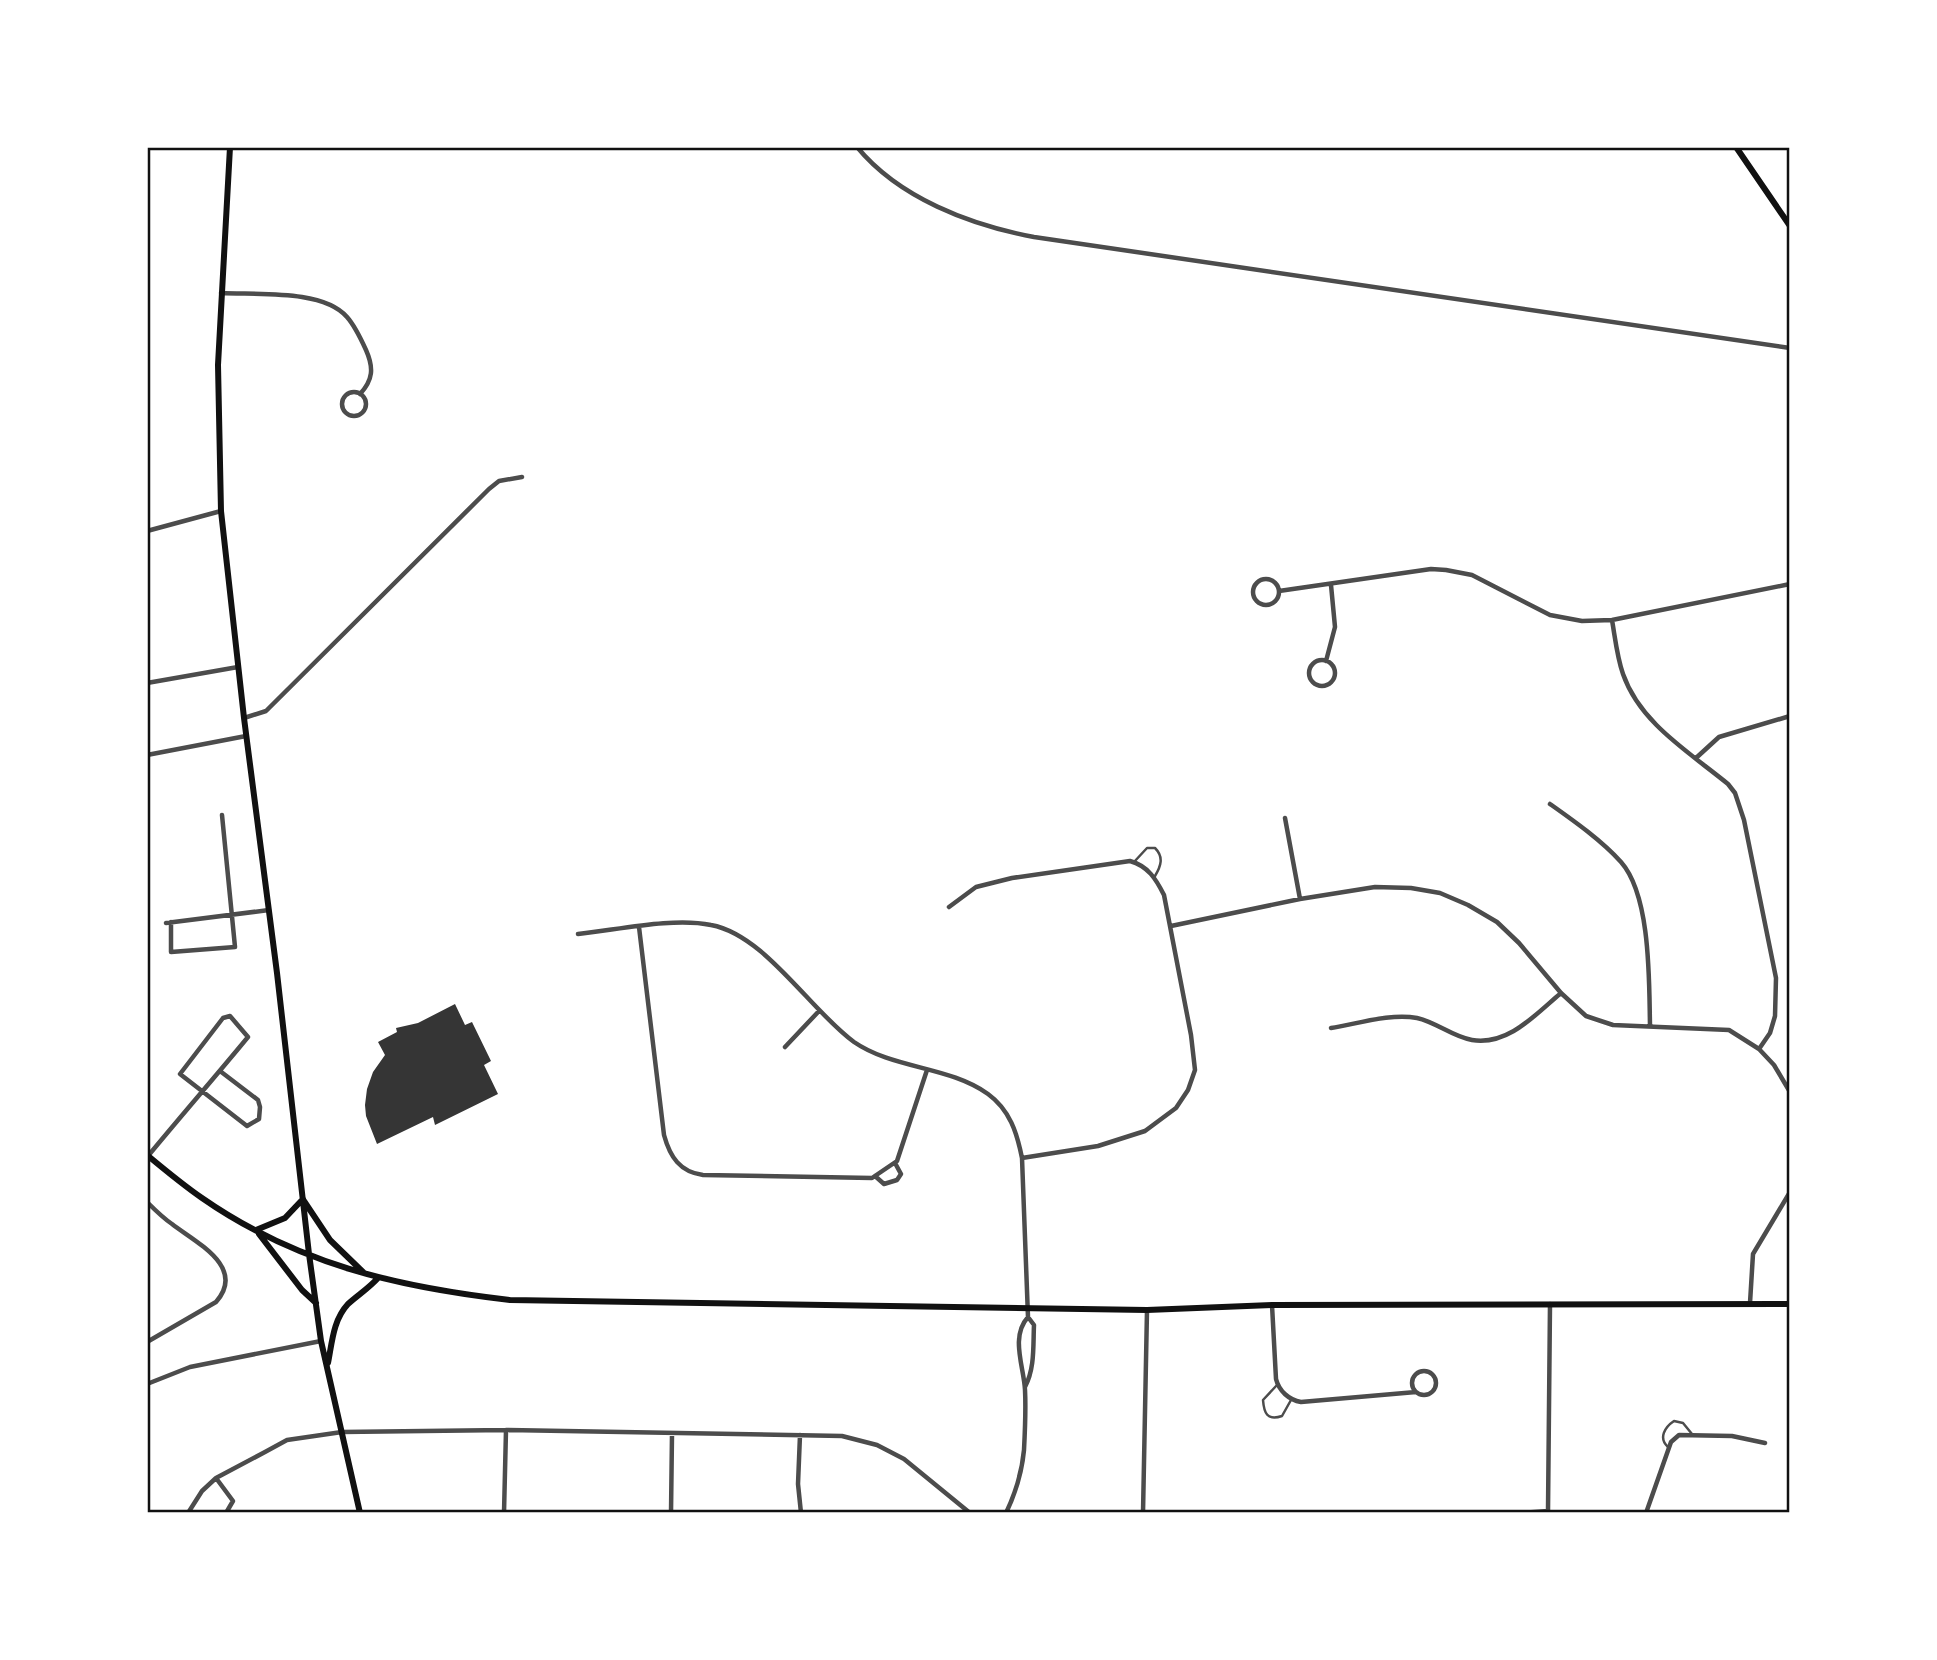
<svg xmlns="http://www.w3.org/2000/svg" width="1937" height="1660" font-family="'Asap Condensed',sans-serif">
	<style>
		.building { fill: #353535 }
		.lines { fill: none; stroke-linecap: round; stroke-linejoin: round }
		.service { stroke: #4c4c4c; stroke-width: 2.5 }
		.minor { stroke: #4c4c4c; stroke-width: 4.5 }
		.secondary { stroke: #111; stroke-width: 6 }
		.neatline { fill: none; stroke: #111; stroke-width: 2.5 }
	</style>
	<rect width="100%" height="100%" fill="#fff"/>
	<path class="building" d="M455,1004l10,21 7,-3 19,39 -7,4 14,29 -63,31 -2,-8 -56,27 -11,-28 -1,-11 2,-16 6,-17 12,-17 -7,-13 19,-10 -1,-4 22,-5z"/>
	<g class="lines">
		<path class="service" d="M1134,862l13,-14h8c9,9 6,18 0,28
			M1277,1385l-14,15c1,13 4,21 19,16l9,-16
			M1668,1447c-10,-9 -3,-20 6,-26l9,2 9,11"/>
		<path class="minor" d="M857,147c42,51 113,78 177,90l756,111
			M221,293c35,2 102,-4 126,24 8,9 14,22 19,33 8,18 7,30 -6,44
			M342 404a12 12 0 1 1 24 0a12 12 0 1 1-24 0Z
			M147,531l74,-20
			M1253 592a13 13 0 1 1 26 0a13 13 0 1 1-26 0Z
			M1279,591l152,-22 15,1 26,5 78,40 32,6 30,-1 178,-36
			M1612,620c3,17 5,37 11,54 17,49 66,78 105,110l7,9 9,27 32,158 -1,38 -5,17 -11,16
			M1309 673a13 13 0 1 1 26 0a13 13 0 1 1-26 0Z
			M1326,661l9,-34 -4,-42
			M147,683l91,-16
			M244,718l22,-7 223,-222 10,-8 23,-4
			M147,755l99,-19
			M1696,758l23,-21 71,-21
			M1550,804c24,17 51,36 71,58 30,34 28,120 29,163
			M1285,818l15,81
			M949,907l27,-20 36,-9 118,-17c18,5 26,18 34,34l27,140 4,35 -7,20 -12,18 -31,23 -47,15 -76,12
			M171,922v30l64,-5 -13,-132
			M166,923l103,-13
			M1171,926l129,-27 75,-12 36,1 29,5 28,12 29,17 22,21 42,50 25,23 27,9 116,5 30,19 15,16 16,27
			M639,927l25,208c6,22 16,37 39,40l169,3 25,-17 30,-91
			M578,934c39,-4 95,-17 133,-9 54,10 99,85 143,117 39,27 95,24 134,52 22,16 29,39 34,64l6,159 6,8c-1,21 1,43 -9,62
			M1331,1028c26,-4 59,-15 86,-10 19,4 36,19 55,22 36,6 64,-26 89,-47
			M785,1047l34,-36
			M147,1157l1,-1c33,-40 67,-79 100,-119l-18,-21 -7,2 -43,56 67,52 12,-7 1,-12 -2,-7 -38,-29
			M875,1176l9,8 13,-4 4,-6 -6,-11
			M147,1202c8,8 16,16 25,22 23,18 75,43 44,78l-69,40
			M1750,1303l3,-49 37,-62
			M1272,1305l4,74c3,12 13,21 25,23l115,-10
			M1412 1383a12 12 0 1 1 24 0a12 12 0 1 1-24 0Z
			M147,1384l43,-17 131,-26
			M800,1435l-2,49 3,29
			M216,1478l17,23 -7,12
			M1548,1511l2,-207
			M188,1513l14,-22 14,-13 49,-26 22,-12 55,-8 164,-2 336,6 35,9 27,14 66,54
			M504,1513l2,-83
			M671,1513l1,-79
			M1006,1513c9,-19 16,-41 18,-63 1,-19 2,-40 1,-60 -1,-23 -15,-53 3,-73
			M1143,1513l4,-203
			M1522,1513l26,-2 7,2
			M1646,1513l25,-71 8,-7 53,1 33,7"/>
		<path class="secondary" d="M230,147l-12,218 3,146 23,207 33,255 32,281 12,87 39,172
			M1736,147l54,79
			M147,1155c18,15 36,30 55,43 95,66 195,89 308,102l637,10 125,-5 518,-1
			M304,1201l26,39 34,33
			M256,1230l29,-12 18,-19
			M259,1234l43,56 14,13
			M328,1363c4,-20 5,-43 20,-59 10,-9 21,-16 30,-26"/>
	</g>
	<rect width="1937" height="1660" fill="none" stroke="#ffffff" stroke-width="298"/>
	<rect x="149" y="149" width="1639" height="1362" class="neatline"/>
</svg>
